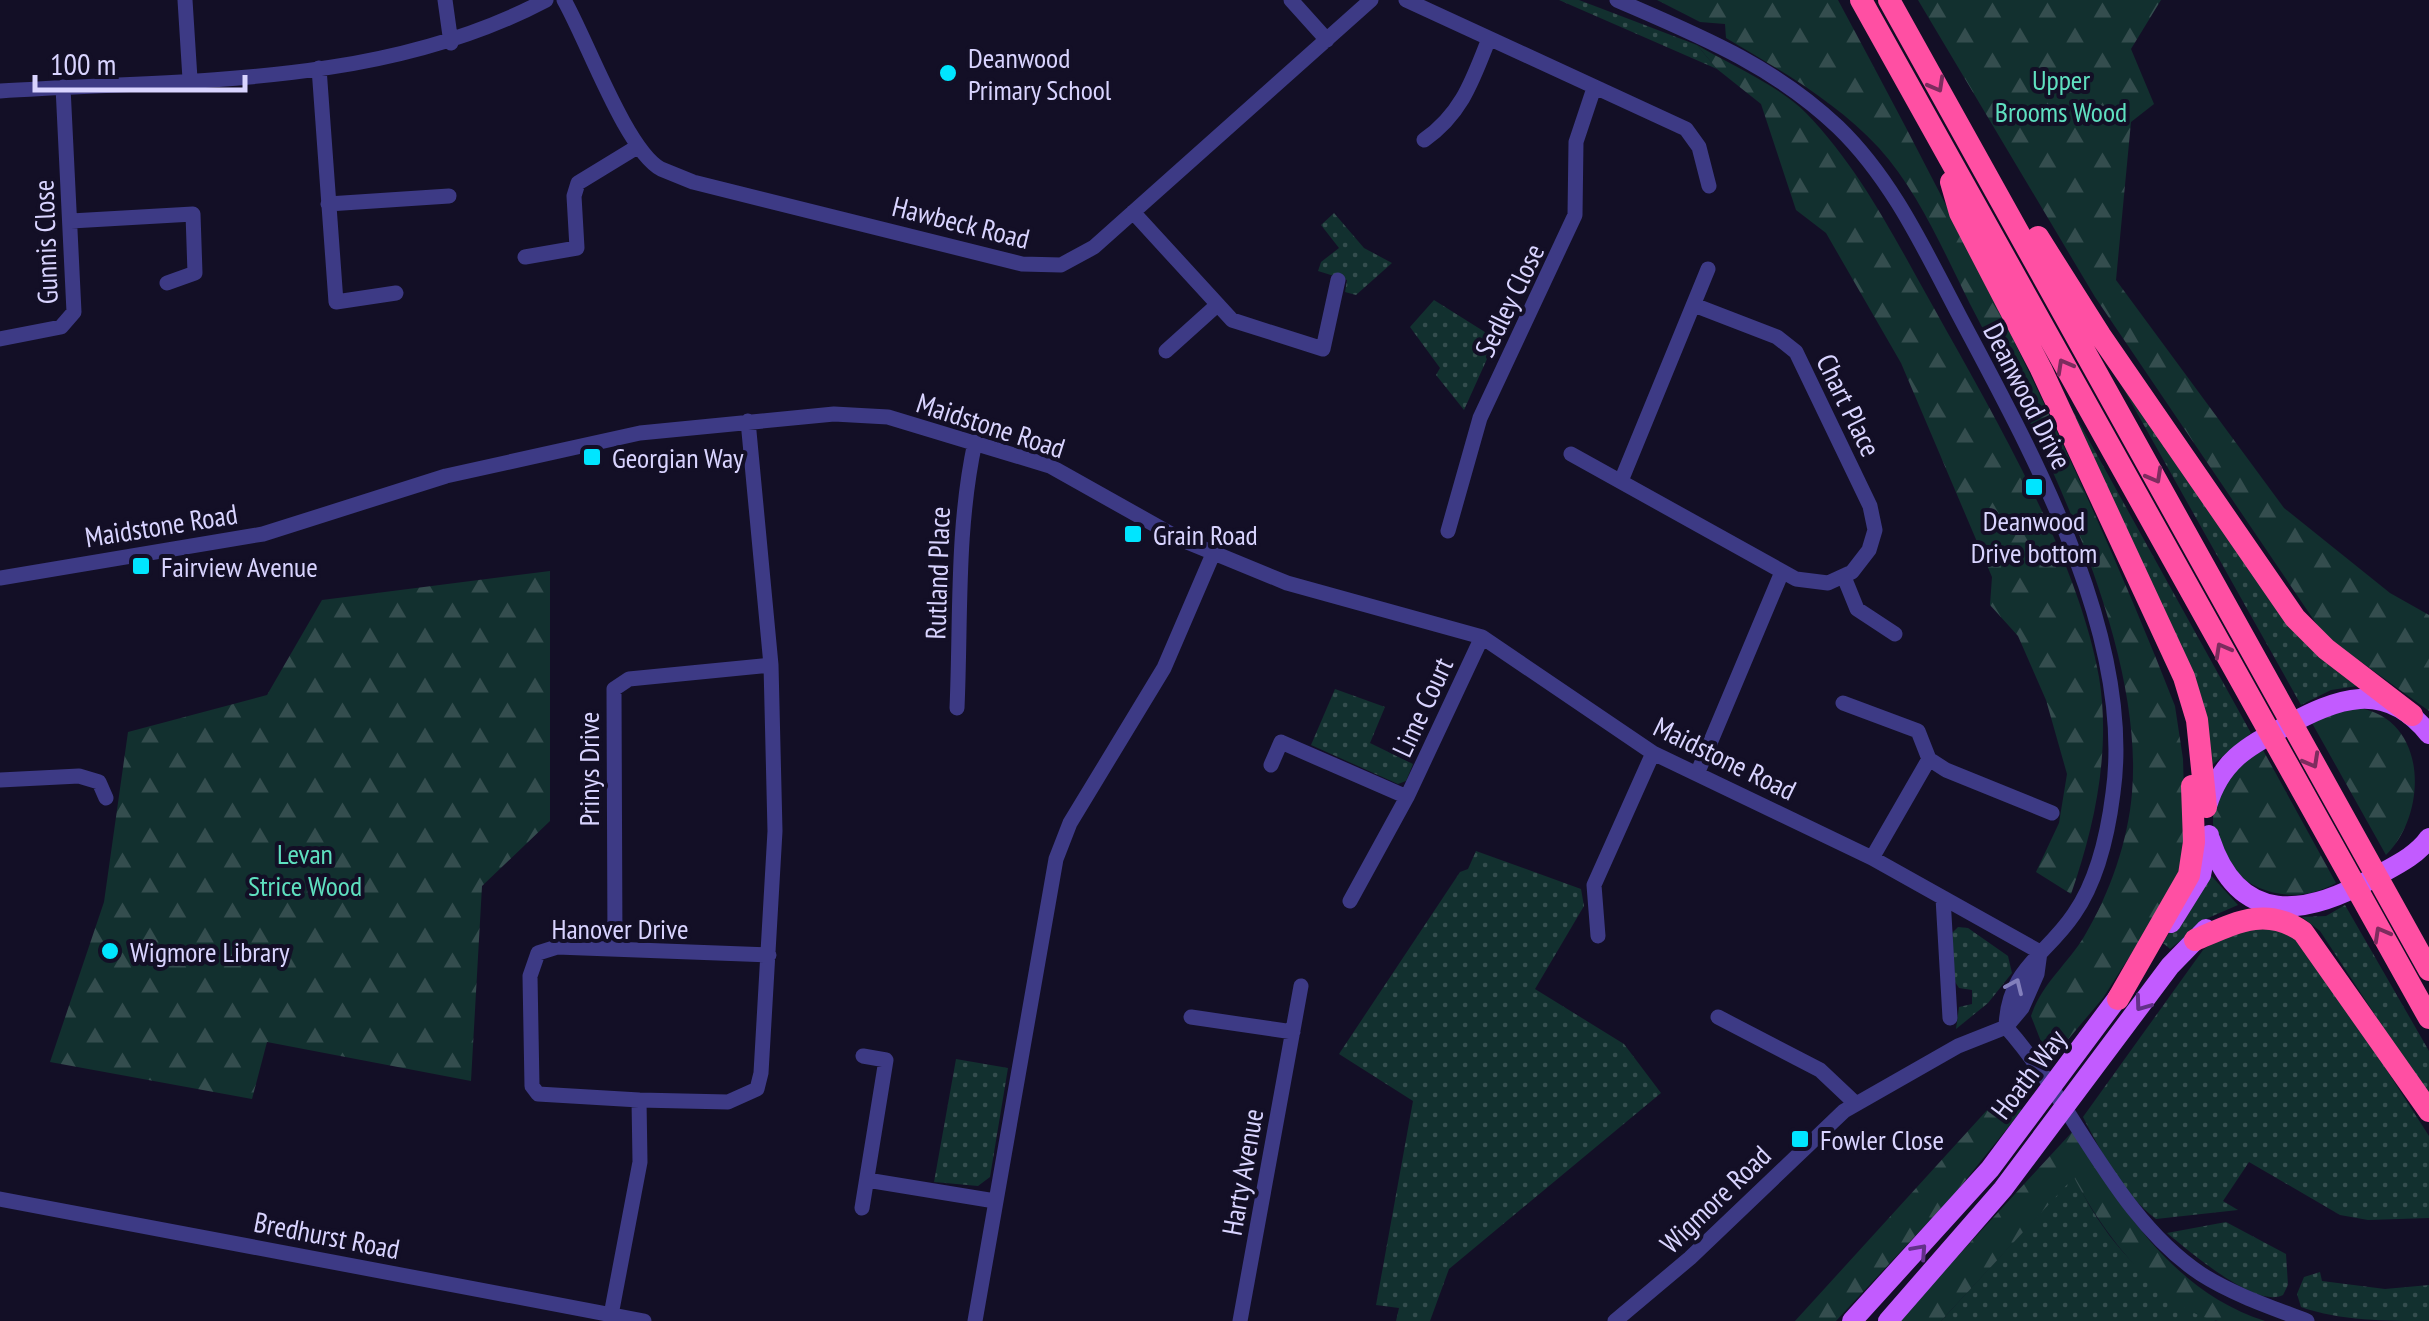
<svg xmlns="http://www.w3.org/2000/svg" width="2429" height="1321" font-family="'PT Sans Narrow',sans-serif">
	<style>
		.grass { fill: url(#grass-dots) }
		.forest { fill: url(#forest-firs) }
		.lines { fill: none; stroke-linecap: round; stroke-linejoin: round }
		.minor { stroke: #3d3a85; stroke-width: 15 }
		.major { stroke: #c25bff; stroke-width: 20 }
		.highway { stroke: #ff4fa3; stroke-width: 22 }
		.oneway { stroke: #7d2c5e }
		.oneway2 { stroke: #837fbc }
		.oneway3 { stroke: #623188 }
		.poi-dot { fill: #00e5ff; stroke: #130f26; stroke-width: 4 }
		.labels { text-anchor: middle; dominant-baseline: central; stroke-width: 8; stroke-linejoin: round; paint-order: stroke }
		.poi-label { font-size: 28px; fill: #d9d4ff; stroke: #130f26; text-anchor: start }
		.park-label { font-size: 28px; fill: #5fe0c0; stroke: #130f26 }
		.street-label { font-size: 28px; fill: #d9d4ff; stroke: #130f26 }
	</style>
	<defs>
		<pattern id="grass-dots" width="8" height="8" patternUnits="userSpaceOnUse" patternTransform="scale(2.5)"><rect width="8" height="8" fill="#12302f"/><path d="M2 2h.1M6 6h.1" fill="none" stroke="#344d4e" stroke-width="1.8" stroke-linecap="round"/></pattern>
		<pattern id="forest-firs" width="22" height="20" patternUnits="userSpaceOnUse" patternTransform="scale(2.5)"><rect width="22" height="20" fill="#12302f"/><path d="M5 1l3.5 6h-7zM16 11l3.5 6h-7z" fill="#344d4e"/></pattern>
	</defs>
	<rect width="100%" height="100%" fill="#130f26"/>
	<path class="grass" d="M1559,0h20l118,45 20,24z
		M1334,213l30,35 28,15 -36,32 -11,-3 2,-12 -29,-9 3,-9 18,-14 -18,-23z
		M1434,300l62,39 -32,71 -28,-35 4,-7 -30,-41z
		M2100,347l149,219 115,119 -33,5 -30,15z
		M2070,406l181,327 -46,38 -5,-43z
		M1335,689l50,18 -15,36 43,21 -7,17 -8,3 -87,-39z
		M1476,851l105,38 3,17 -49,83 89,55 37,49 -212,176 -19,52h-34l3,-13 -23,-3 37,-204 -74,-47 121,-182 8,-3z
		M2207,871l31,34 -30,13 -38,31 -7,-6z
		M2345,905l84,146v46l-109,-166 -18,-14 24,-1z
		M2266,922l38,19 125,195v82l-61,2 -28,-5 -91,-53 -26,39 15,9 -82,9c-32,-24 -55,-67 -73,-102l120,-167 21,-16z
		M1958,927l10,1 40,28 4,17 -24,30 -32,26 3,-22 13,-3v-14l-13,-2 -4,-6 -3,-49z
		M956,1059l52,9 -18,109 -12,9 -44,-4z
		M2074,1176c34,71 73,108 142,145h-275z
		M2226,1222l60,32 2,31 -5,10c-27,14 -94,-44 -116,-62z
		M2320,1272l2,9 63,8 44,-4v36c-42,0 -89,0 -128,-14l-4,-13 7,-17z"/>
	<path class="forest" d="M1657,0h181c124,230 242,463 337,706l8,53 3,109 -83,130 -54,64 -18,-46c11,-33 37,-52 54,-81 25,-42 43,-94 47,-142 13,-151 -93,-357 -162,-489 -26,-52 -52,-113 -91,-156 -44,-47 -99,-78 -153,-110l-1,-14 -25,-2z
		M1918,0h243l-30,49 23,55 -23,18 -15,158 168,228 106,85 39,22v96l-105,-76 -229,-338z
		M1697,45c32,19 84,42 109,68 56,58 90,128 129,197 59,106 143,248 164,367 12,73 -4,149 -28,217l-35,-22 23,-49 8,-49 -21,-74 -28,-64 -28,-31 2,-28 -91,-214 -75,-130 -30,-23 -35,-106 -44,-35z
		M550,571v250l-68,65 -11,195 -204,-39 -15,57 -202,-37 54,-160 24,-170 139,-37 55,-95z
		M2351,707c78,6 78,106 35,148l-74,-132z
		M2263,750l73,133c-76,43 -162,-40 -104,-110 8,-10 21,-16 31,-23z
		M1999,1097l23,13 -66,82 -120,129h-41z
		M2073,1131c48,76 100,161 192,190 -15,0 -32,0 -47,0 -58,-10 -120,-95 -144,-144l-133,144h-43z"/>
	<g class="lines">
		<path class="minor" d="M185,0l5,79
			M445,0l6,43
			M564,0c23,40 62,150 97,169l32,13 329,82 39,1 33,-18 277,-247
			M1291,0l36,40
			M1406,0l280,129 13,18 10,39
			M1617,0c81,35 156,65 221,127 55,53 87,124 122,190 71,134 175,319 153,476 -5,40 -16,88 -39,121 -29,43 -66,54 -68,113
			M319,68l17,234 60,-9
			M0,91c183,-12 380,-3 546,-91
			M1424,140c37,-26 48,-58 64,-99
			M328,204l121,-8
			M1133,212l99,108 91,29 15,-69
			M71,221l122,-7 2,59 -28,10
			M525,257l52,-9 -3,-52 4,-13 59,-36
			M0,339l61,-12 13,-15 -11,-225
			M1166,351l50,-45
			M1571,454l225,125 32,4 24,-11 17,-22 6,-20 -5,-24 -74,-154 -19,-15 -83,-32
			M1621,481l87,-212
			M1448,531l32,-113 95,-203 1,-73 18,-54
			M1844,577l13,32 38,25
			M0,578l263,-44 183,-58 194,-43 194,-19 54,3 162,49 130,73 107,44 195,54 171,116 219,105 168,94
			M1843,703l75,28 11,28 17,11 106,43
			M957,708c4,-90 -1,-178 18,-266
			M1271,765l10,-23 126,55
			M1697,774l85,-202
			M0,780l79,-4 20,6 7,16
			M1872,858l57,-99
			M1943,898l7,120
			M1350,901l57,-104 75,-160
			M1598,936l-4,-51 59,-132
			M615,949l-1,-260 15,-10 142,-14
			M1191,1017l102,15
			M1718,1017l102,53 35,33
			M2006,1027c67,75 110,191 195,247 31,20 72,34 106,47
			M639,1100l-101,-6 -6,-8 -2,-110 8,-23 19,-6 212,8
			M867,1180l128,21
			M0,1199l644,122
			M862,1208l24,-148 -23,-4
			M611,1315l29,-153 -1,-62 89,2 29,-13 4,-16 14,-242 -4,-166 -23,-244
			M975,1321l81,-462 14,-36 94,-155 49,-114
			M1240,1321l61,-335
			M1615,1321l75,-63 154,-147 114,-65 48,-19 16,-19 15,-34 3,-22"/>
		<path class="major" d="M2207,806c13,-44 39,-59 77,-79 53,-29 101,-48 145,7
			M2210,839c29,88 96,77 163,39 19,-11 43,-21 56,-40
			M2171,923l30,-48 8,-40
			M1852,1321l138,-152 135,-181
			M1888,1321l115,-132 167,-223 36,-37"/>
		<path class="highway" d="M1861,0l568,1018
			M1889,0l540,970
			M1951,182l9,31 81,156 143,308 13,43 9,87
			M2038,237l62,98 195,283 31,31 86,66
			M2195,940c38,-16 70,-35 108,-8l126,179
			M2118,999l71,-124 5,-33 -2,-56"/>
	</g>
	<defs><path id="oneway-chevron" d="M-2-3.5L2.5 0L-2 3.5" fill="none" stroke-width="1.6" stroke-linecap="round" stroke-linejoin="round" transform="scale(2.5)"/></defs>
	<g class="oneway">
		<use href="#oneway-chevron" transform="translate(1937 85) rotate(61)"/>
		<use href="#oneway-chevron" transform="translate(2064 366) rotate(-119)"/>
		<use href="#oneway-chevron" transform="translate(2155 476) rotate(61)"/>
		<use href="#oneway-chevron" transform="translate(2222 650) rotate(-119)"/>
		<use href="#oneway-chevron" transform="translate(2312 761) rotate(61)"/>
		<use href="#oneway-chevron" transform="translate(2381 934) rotate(-119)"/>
	</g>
	<use class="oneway2" href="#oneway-chevron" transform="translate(2015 986) rotate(-66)"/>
	<g class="oneway3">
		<use href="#oneway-chevron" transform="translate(2142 1004) rotate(126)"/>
		<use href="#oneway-chevron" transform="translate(1920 1251) rotate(-48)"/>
	</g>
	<g class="poi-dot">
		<circle cx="948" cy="73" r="10"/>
		<rect x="582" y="447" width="20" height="20" rx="5"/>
		<rect x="2024" y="477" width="20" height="20" rx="5"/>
		<rect x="1123" y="524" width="20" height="20" rx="5"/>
		<rect x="131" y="556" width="20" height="20" rx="5"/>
		<circle cx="110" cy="951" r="10"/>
		<rect x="1790" y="1129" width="20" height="20" rx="5"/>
	</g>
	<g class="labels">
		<g class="poi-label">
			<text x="968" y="57">Deanwood<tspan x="968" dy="32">Primary School</tspan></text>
			<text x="612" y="457">Georgian Way</text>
			<text x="2034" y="520" text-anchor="middle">Deanwood<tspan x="2034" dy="32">Drive bottom</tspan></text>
			<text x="1153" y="534">Grain Road</text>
			<text x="161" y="566">Fairview Avenue</text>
			<text x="130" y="951">Wigmore Library</text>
			<text x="1820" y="1139">Fowler Close</text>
		</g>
		<g class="park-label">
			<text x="2061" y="79">Upper<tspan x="2061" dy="32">Brooms Wood</tspan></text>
			<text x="305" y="853">Levan<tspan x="305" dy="32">Strice Wood</tspan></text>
		</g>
		<g class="street-label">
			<text transform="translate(961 222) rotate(14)">Hawbeck Road</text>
			<text transform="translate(45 242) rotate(-92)">Gunnis Close</text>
			<text transform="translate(1509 300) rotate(-64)">Sedley Close</text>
			<text transform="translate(2028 396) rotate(63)">Deanwood Drive</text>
			<text transform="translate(1849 405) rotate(64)">Chart Place</text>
			<text transform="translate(991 425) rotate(18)">Maidstone Road</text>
			<text transform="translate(161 525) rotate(-9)">Maidstone Road</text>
			<text transform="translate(937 573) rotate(-88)">Rutland Place</text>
			<text transform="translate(1422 707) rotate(-65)">Lime Court</text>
			<text transform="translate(1725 758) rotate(26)">Maidstone Road</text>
			<text transform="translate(588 769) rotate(-90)">Prinys Drive</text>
			<text x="620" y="928">Hanover Drive</text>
			<text transform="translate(2028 1074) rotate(-53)">Hoath Way</text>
			<text transform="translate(1242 1172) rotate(-80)">Harty Avenue</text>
			<text transform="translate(1715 1199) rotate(-44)">Wigmore Road</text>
			<text transform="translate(327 1235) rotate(11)">Bredhurst Road</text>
		</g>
	</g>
	<path d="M35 75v15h210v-15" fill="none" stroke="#d9d4ff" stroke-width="5"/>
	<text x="50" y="75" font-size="30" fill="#d9d4ff" stroke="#130f26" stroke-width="8" paint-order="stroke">100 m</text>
</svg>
